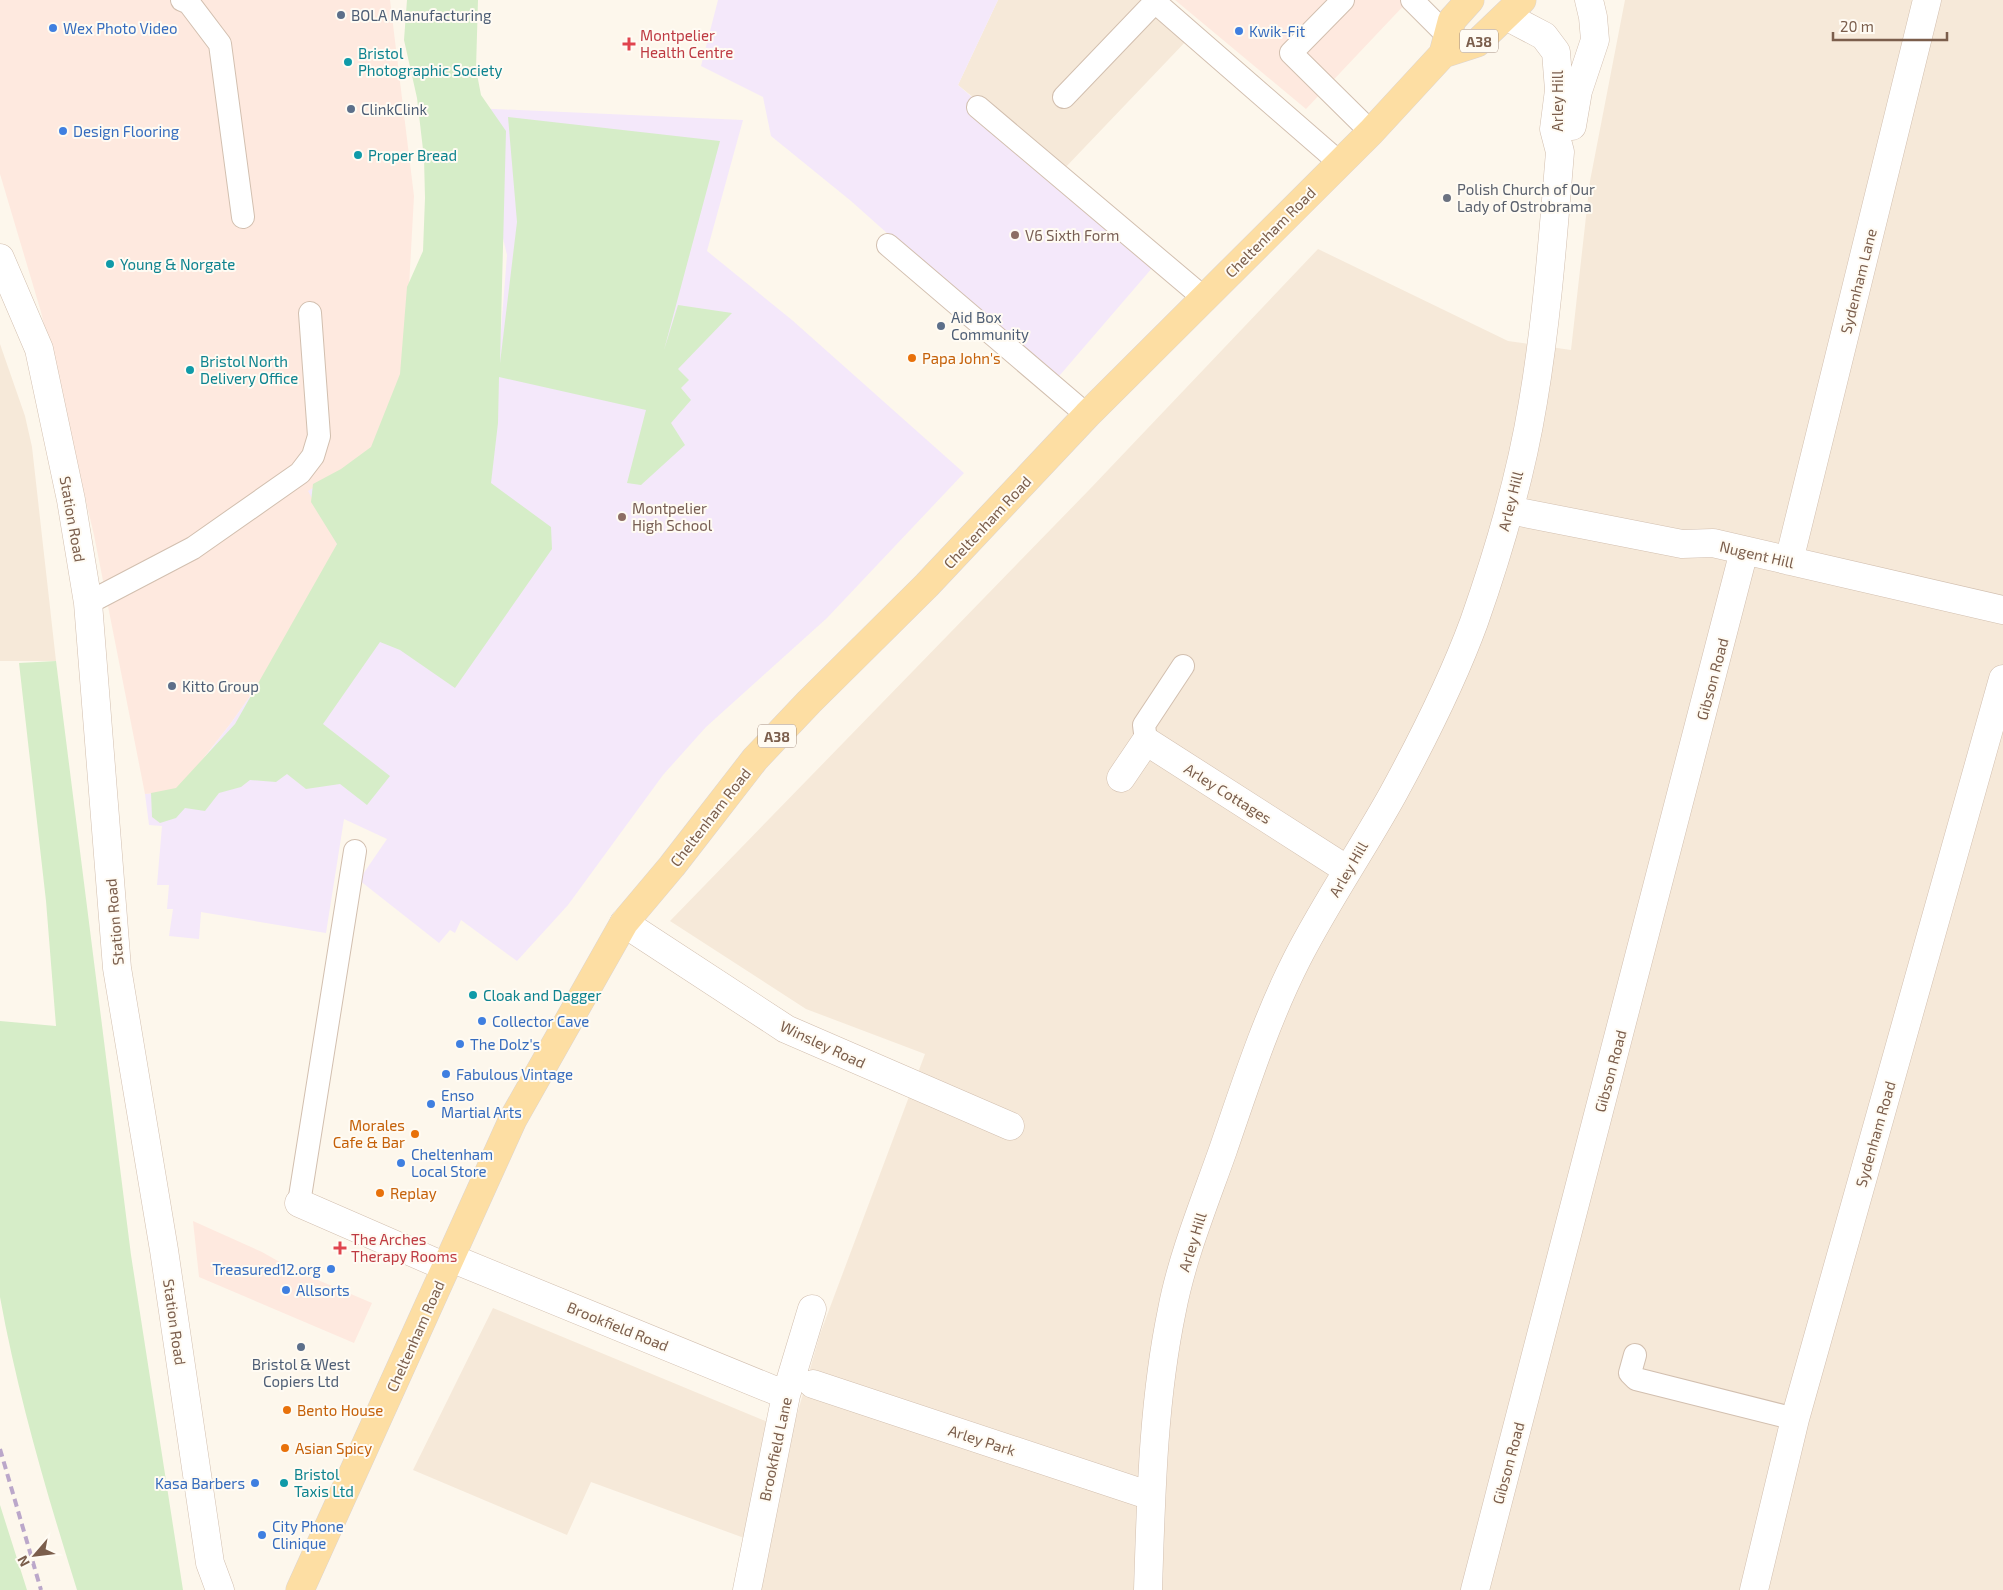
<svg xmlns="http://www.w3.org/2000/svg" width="2003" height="1590" font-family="'Exo 2',sans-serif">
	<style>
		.residential { fill: #f6e9d9 }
		.commercial { fill: #fee9df }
		.education { fill: #f4e8fa }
		.green { fill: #d6edc8 }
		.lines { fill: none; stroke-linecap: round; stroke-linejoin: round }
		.service-casing { stroke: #d2bfaf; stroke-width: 24 }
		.minor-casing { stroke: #d2bfaf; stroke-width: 29 }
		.primary-casing { stroke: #ddd5d0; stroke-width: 29 }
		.service { stroke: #fff; stroke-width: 22 }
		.minor { stroke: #fff; stroke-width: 28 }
		.primary { stroke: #fddea3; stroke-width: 28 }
		.rail { stroke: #bba7ca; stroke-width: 4; stroke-dasharray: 8 5; stroke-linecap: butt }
		.service-dot { fill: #5c6f8a; stroke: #fffbf3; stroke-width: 2 }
		.shop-dot { fill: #3f7fe0; stroke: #fffbf3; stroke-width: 2 }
		.health-dot { fill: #e0444e; stroke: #fffbf3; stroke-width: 2 }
		.culture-dot { fill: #0f9aa8; stroke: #fffbf3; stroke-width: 2 }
		.worship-dot { fill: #6b7280; stroke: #fffbf3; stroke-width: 2 }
		.education-dot { fill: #8d6e63; stroke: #fffbf3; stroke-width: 2 }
		.food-dot { fill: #e8710a; stroke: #fffbf3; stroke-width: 2 }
		.labels { text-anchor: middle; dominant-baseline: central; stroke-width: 4; stroke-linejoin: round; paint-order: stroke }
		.shield { fill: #fffbf3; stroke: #a38d7e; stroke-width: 1 }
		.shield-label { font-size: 14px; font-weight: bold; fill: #7b5e4c }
		.service-label { font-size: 15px; fill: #4e5e75; stroke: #fffbf3; text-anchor: start }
		.shop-label { font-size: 15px; fill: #366cbe; stroke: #fffbf3; text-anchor: start }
		.health-label { font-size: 15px; fill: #be3a42; stroke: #fffbf3; text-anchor: start }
		.culture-label { font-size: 15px; fill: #0d838f; stroke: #fffbf3; text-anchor: start }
		.street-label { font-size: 15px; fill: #7b5e4c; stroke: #fffbf3 }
		.worship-label { font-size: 15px; fill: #5b616d; stroke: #fffbf3; text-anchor: start }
		.education-label { font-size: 15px; fill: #785e54; stroke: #fffbf3; text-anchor: start }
		.food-label { font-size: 15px; fill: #c56008; stroke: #fffbf3; text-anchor: start }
	</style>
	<rect width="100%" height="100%" fill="#fdf7ec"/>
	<path class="residential" d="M998,0h164l27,38 -126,132 -105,-85z
		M1625,0h378v1590h-1266l10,-51 -156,-57 -24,53 -154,-65 80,-162 299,124 28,-98 105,-280 -119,-45 -136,-88 419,-431 229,-241 190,92 63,9 19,-169z
		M0,344l25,72 7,31 24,214h-56z"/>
	<path class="commercial" d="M0,0h390l24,196 -13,236 -64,112 -40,86 -66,93 -54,69 -32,2 -51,-259 -53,-223 -41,-138z
		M1175,0h234l-103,109z
		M193,1221l69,31 30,17 80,34 -18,40 -155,-66z"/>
	<path class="education" d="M718,0h280l-40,85 201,175 -105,122 -203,-181 -80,-65 -8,-39 -62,-31z
		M472,108l271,12 -36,131 85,69 172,153 -137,145 -121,109 -43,48 -95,130 -51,56 -56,-41 -6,13 -5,-3 -11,13 -80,-63 28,-41 -43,-20 -18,114 -125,-21 -2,27 -30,-3 4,-27h-6l2,-24h-12l5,-59 -13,-1 -4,-31 33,-2 53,-69 66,-93 40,-86 -29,-53 93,-59 93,-15 13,-162z"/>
	<path class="green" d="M407,0h71l-2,69 5,26 25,36 -6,232 17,-141 -9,-105 212,24 -56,209 14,-45 54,8 -54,56 11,11 -8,8 10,12 -20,23 14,22 -44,40 -14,-2 19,-73 -147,-33 -1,46 -7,60 60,44 1,22 -97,139 -55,-38 -20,-8 -57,82 67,52 -23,29 -27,-21 -34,5 -19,-15 -11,8 -26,-2 -9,7 -22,6 -14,18 -20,-3 -9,10 -16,5 -8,-6 -1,-24 25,-5 59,-64 102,-180 -26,-42 2,-18 28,-15 30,-22 29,-73 7,-87 16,-36 2,-53 -1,-40 -7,-60 -13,-58z
		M56,661l75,594 52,335h-106c-30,-96 -59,-194 -77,-293v-276l56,5 -10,-125 -27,-238z
		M0,1505l27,85h-27z"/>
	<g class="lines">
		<g class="service-casing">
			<path id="service" d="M182,0l7,3 31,41 23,173
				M1343,0l-52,53 80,79
				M1412,0l35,35
				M1064,97l91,-95 185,161
				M978,107l226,191
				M888,245l199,170
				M88,603l105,-55 107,-75 13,-17 6,-20 -9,-123
				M1146,741l-2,-16 39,-59
				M299,1203l56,-352
				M1635,1355l-5,18 6,6 159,40"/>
		</g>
		<g class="minor-casing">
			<path id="minor" d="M1572,126l6,-35 17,-51 -2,-23 -4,-17
				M0,258l39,91 32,151 17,103 29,365 47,282 46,313 10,27
				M1509,510l173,34 31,-1 290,67
				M1789,561l138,-561
				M1121,778l25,-37 200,128
				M624,923l162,106 224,97
				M299,1203l147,64
				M451,1258l335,137
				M813,1384l338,112
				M747,1590l39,-195 26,-86
				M1148,1590c3,-93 5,-189 24,-280 10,-53 33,-109 51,-160 22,-64 43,-130 74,-191 29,-57 65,-109 96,-165 30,-55 59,-112 81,-172 25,-71 47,-146 59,-220 14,-83 20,-166 27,-250l-6,-23 5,-39 -3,-38 -12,-16 -38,-20
				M1475,1590l269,-1039
				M1754,1590l41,-171 208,-740"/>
		</g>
		<g class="primary-casing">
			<path id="primary" d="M1443,54l9,-34 18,-20
				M300,1590l213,-471 111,-196 48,-57 83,-107 54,-57 118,-117 160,-170 284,-283 72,-78 34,-11 45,-43"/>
		</g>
		<use href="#service" class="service"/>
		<use href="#minor" class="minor"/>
		<use href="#primary" class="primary"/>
		<path class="rail" d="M0,1449l41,141"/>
	</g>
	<g class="service-dot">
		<circle cx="341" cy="15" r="5"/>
		<circle cx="351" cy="109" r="5"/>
		<circle cx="941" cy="326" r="5"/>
		<circle cx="172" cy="686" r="5"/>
		<circle cx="301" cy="1347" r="5"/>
	</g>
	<g class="shop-dot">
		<circle cx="53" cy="28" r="5"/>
		<circle cx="1239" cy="31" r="5"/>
		<circle cx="63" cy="131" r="5"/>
		<circle cx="482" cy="1021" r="5"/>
		<circle cx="460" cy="1044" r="5"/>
		<circle cx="446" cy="1074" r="5"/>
		<circle cx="431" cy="1104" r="5"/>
		<circle cx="401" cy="1163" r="5"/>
		<circle cx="331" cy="1269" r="5"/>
		<circle cx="286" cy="1290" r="5"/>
		<circle cx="255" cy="1483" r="5"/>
		<circle cx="262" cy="1535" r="5"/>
	</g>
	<g class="health-dot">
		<path d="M626.5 36.5h5v5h5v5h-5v5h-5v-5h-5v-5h5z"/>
		<path d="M337.5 1240.5h5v5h5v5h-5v5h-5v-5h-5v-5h5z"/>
	</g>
	<g class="culture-dot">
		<circle cx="348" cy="62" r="5"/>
		<circle cx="358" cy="155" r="5"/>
		<circle cx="110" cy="264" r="5"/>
		<circle cx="190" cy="370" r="5"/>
		<circle cx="473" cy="995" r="5"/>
		<circle cx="284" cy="1483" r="5"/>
	</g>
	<circle class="worship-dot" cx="1447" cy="198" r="5"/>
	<g class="education-dot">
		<circle cx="1015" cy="235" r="5"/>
		<circle cx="622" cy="517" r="5"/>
	</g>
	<g class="food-dot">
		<circle cx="912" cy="358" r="5"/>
		<circle cx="415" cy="1134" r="5"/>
		<circle cx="380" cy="1193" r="5"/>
		<circle cx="287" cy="1410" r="5"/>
		<circle cx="285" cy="1448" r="5"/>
	</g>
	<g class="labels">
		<g class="shield">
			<rect x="1460" y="29.5" width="38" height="23" rx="4"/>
			<rect x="758" y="724.5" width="38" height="23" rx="4"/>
		</g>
		<g class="shield-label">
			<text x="1479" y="41">A38</text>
			<text x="777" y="736">A38</text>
		</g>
		<g class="service-label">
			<text x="351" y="15">BOLA Manufacturing</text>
			<text x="361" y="109">ClinkClink</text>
			<text x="951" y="317">Aid Box<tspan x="951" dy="17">Community</tspan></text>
			<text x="182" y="686">Kitto Group</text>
			<text x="301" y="1364" text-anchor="middle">Bristol &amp; West<tspan x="301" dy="17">Copiers Ltd</tspan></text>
		</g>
		<g class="shop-label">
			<text x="63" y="28">Wex Photo Video</text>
			<text x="1249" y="31">Kwik-Fit</text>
			<text x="73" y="131">Design Flooring</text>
			<text x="492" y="1021">Collector Cave</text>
			<text x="470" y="1044">The Dolz's</text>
			<text x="456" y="1074">Fabulous Vintage</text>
			<text x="441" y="1095">Enso<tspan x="441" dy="17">Martial Arts</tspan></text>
			<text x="411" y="1154">Cheltenham<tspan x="411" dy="17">Local Store</tspan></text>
			<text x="321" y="1269" text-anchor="end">Treasured12.org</text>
			<text x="296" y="1290">Allsorts</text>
			<text x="245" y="1483" text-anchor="end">Kasa Barbers</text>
			<text x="272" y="1526">City Phone<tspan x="272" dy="17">Clinique</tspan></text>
		</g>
		<g class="health-label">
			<text x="640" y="35">Montpelier<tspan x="640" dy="17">Health Centre</tspan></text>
			<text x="351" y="1239">The Arches<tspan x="351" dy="17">Therapy Rooms</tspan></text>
		</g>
		<g class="culture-label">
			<text x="358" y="53">Bristol<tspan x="358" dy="17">Photographic Society</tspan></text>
			<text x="368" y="155">Proper Bread</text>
			<text x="120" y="264">Young &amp; Norgate</text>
			<text x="200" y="361">Bristol North<tspan x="200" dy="17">Delivery Office</tspan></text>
			<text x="483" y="995">Cloak and Dagger</text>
			<text x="294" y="1474">Bristol<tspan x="294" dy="17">Taxis Ltd</tspan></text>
		</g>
		<g class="street-label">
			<text transform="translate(1557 101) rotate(-90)">Arley Hill</text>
			<text transform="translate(1270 232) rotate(-45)">Cheltenham Road</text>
			<text transform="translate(1858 281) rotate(-76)">Sydenham Lane</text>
			<text transform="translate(1510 501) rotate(-76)">Arley Hill</text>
			<text transform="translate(73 519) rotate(80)">Station Road</text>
			<text transform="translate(987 522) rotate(-47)">Cheltenham Road</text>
			<text transform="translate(1757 554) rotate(13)">Nugent Hill</text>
			<text transform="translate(1712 679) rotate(-75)">Gibson Road</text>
			<text transform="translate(1228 793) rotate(32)">Arley Cottages</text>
			<text transform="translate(710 817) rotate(-52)">Cheltenham Road</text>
			<text transform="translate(1348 869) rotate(-60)">Arley Hill</text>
			<text transform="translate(114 922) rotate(-95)">Station Road</text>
			<text transform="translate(823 1044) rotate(25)">Winsley Road</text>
			<text transform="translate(1610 1071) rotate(-75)">Gibson Road</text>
			<text transform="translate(1875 1134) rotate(-74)">Sydenham Road</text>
			<text transform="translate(1192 1242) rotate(-73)">Arley Hill</text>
			<text transform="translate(175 1322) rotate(82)">Station Road</text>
			<text transform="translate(618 1326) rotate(22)">Brookfield Road</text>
			<text transform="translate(415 1336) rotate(-66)">Cheltenham Road</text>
			<text transform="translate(982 1440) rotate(18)">Arley Park</text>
			<text transform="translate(775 1449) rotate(-78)">Brookfield Lane</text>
			<text transform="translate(1508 1463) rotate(-75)">Gibson Road</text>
		</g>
		<g class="worship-label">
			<text x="1457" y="189">Polish Church of Our<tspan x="1457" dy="17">Lady of Ostrobrama</tspan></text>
		</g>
		<g class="education-label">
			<text x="1025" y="235">V6 Sixth Form</text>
			<text x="632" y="508">Montpelier<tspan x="632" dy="17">High School</tspan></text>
		</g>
		<g class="food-label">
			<text x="922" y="358">Papa John's</text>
			<text x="405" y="1125" text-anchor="end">Morales<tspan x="405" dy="17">Cafe &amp; Bar</tspan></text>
			<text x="390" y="1193">Replay</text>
			<text x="297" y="1410">Bento House</text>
			<text x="295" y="1448">Asian Spicy</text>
		</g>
	</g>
	<g transform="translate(35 1555) rotate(242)" stroke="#fffbf3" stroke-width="4" paint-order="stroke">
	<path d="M0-4L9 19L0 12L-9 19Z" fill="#7b5e4c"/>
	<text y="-8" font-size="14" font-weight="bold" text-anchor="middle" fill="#7b5e4c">N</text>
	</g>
	<path d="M1833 32v8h114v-8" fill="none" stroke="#7b5e4c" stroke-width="2.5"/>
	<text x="1840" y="32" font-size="15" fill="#7b5e4c" stroke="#fffbf3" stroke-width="4" paint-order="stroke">20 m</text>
</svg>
